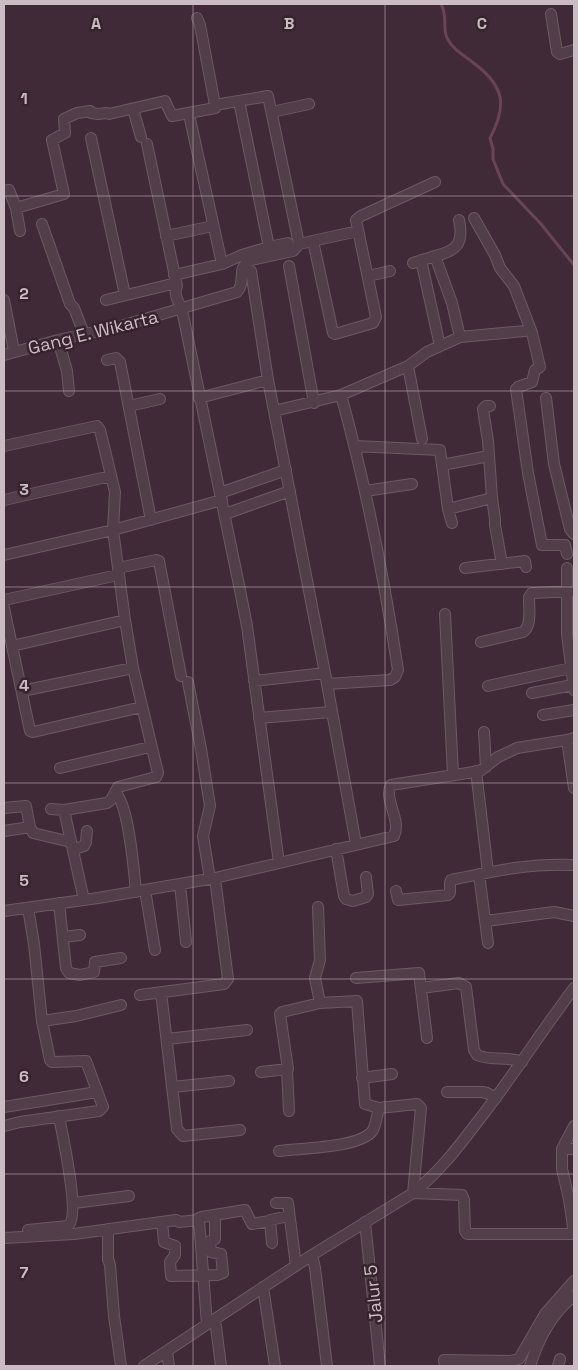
<svg xmlns="http://www.w3.org/2000/svg" width="578" height="1370" font-family="'Space Grotesk',sans-serif">
	<style>
		.lines { fill: none; stroke-linecap: round; stroke-linejoin: round }
		.stream { stroke: #694357; stroke-width: 3 }
		.minor-casing { stroke: #6c5a63; stroke-width: 12 }
		.minor { stroke: #513e48; stroke-width: 10 }
		.grid { fill: none; stroke: #cbbcc3; stroke-width: 1; stroke-opacity: 0.55 }
		.labels { text-anchor: middle; dominant-baseline: central; stroke-width: 5; stroke-linejoin: round; paint-order: stroke }
		.street-label { font-size: 18px; fill: #cbbcc3; stroke: #37232d }
		.grid-label { font-size: 16px; text-anchor: middle; font-weight: bold; fill: #cbbcc3; stroke: #37232d; stroke-width: 5; stroke-linejoin: round; paint-order: stroke }
	</style>
	<rect width="100%" height="100%" fill="#412a37"/>
	<g class="lines">
		<path class="stream" d="M441,4c7,12 1,23 6,34 6,12 18,18 28,26 30,23 32,42 15,74l3,11v10l10,25 38,40 33,41"/>
		<g class="minor-casing">
			<path id="minor" d="M551,14l6,38 3,2 14,-4
				M197,18l3,7 15,80
				M240,106l29,141
				M133,109l8,28
				M272,112l37,-8
				M190,119l32,145
				M91,138l34,157
				M147,144l30,142c-4,9 2,16 5,24l58,280 7,36 32,237
				M4,191l5,-1 7,18 4,23
				M16,208l48,-14 -12,-54 13,-7 -1,-14 13,-6 13,-2 1,2 7,1 9,-1 2,1 56,-13 7,15 43,-8v-3l53,-9 31,148
				M474,218l21,37 5,13 14,18 18,47 8,34 -5,3 -3,12 -14,5 -2,2 12,84 14,72h23l2,9
				M42,224l28,80 4,4 10,26
				M166,236l47,-10
				M313,241l20,92 2,1 38,-11 3,-6 -20,-97 5,-4 74,-34
				M435,256c22,-5 29,-13 24,-36
				M421,260l19,86
				M413,263l22,-7 17,47 8,34
				M289,266l25,137
				M251,271l17,109 57,293 31,171
				M174,275l48,-11 20,-9 27,-8 19,-4
				M368,276l22,-5
				M4,300l10,51
				M106,300l70,-17
				M58,340l9,31 2,20
				M4,355l54,-15 63,-14 116,-34c10,-11 -2,-24 14,-32l42,-9 6,-7 59,-13
				M107,360l9,-2 4,4 31,158
				M408,366l14,73
				M199,398l69,-18
				M546,398l8,66 16,65 4,5
				M129,406l31,-7
				M490,406h-4l-3,3 5,32 4,57
				M274,411l67,-16 67,-29 19,-14 33,-15 65,-6
				M4,446l93,-20 3,4 15,62 -2,38 12,90 8,48 25,105 -2,4 -38,10 -7,13 -4,3 -43,7 -13,-1
				M355,446l85,4 8,59 4,14
				M442,465l47,-9
				M365,491l47,-7
				M220,493l66,-23
				M4,500l107,-24
				M448,509l44,-11 3,21v6l7,39
				M225,514l65,-23
				M4,555l109,-25 109,-30
				M118,568l38,-8 3,1 22,115
				M465,568l60,-7 1,6
				M567,568v66l7,56
				M4,600l114,-25
				M4,608l26,123 3,1 109,-25
				M445,614l8,161
				M481,642l42,-10c9,-6 6,-24 6,-35l3,-4 42,-2
				M12,646l113,-26
				M254,681l71,-8
				M188,682l13,67 9,57 -7,30 7,43
				M327,684l63,-4 5,-3 3,-7c-14,-93 -32,-184 -57,-275
				M488,686l83,-18
				M22,691l111,-23
				M532,693l41,-8
				M543,715l31,-5
				M259,718l72,-6
				M484,732l2,35
				M567,740l7,48
				M60,768l90,-21
				M476,771l12,101
				M115,792c14,13 19,79 21,100
				M4,808l22,-2 4,21 -26,4
				M64,810l20,90
				M30,827l3,6 38,9
				M74,849l10,-3 2,-4 1,-11
				M336,849l8,47 2,3 7,2 13,-4 2,-3 -2,-17
				M479,874l9,69
				M180,884l6,58
				M145,890l10,60
				M396,891l2,9 50,-5 2,-2v-10l1,-3c43,-9 79,-17 123,-15
				M59,903l7,65 3,5 11,2 14,-3 1,-10 26,-4
				M318,907l2,53 -5,18 5,25
				M4,911l94,-13 117,-20 179,-42c8,-16 -11,-37 -3,-51l89,-14 18,-14 19,-9 50,-8 7,-2
				M486,921l68,-9 20,4
				M63,937l17,-2
				M356,978l63,-5 8,65
				M421,988l38,-5 7,4 8,63 3,5c12,6 30,1 45,7
				M161,992l16,137 6,7 57,-6
				M140,995l84,-11 4,-5 -13,-101
				M42,1021l34,-5 45,-11
				M167,1039l80,-9
				M287,1070l2,41
				M261,1072l27,-3 -8,-55 2,-2 38,-9 37,-2 8,103 14,4 38,-4 4,4 -8,85
				M362,1078l30,-4
				M173,1087l56,-6
				M447,1092h35l5,1 9,5
				M4,1107l93,-15
				M4,1126l16,-4 79,-11 4,-4 -17,-46 -34,1 -2,-2 -8,-39 -8,-77 -6,-36
				M562,1149h12
				M279,1151c21,-3 83,-3 94,-21 3,-6 4,-15 6,-22
				M413,1193l49,2 2,5 1,31 2,3h107
				M74,1203l55,-7
				M276,1203h12l8,63
				M199,1220l8,104
				M162,1222l2,20 11,4v9l-5,7 1,14 46,-1 6,-2 -2,-19 -10,-2 -1,-11 5,-2v-23
				M365,1222l15,144
				M108,1229v30l2,6 4,51 7,50
				M28,1230l40,-4c13,-10 -6,-92 -9,-110
				M574,1234l-5,-35 -7,-30v-20l12,-23
				M4,1238l70,-4 102,-14 3,2 20,-2v-2l3,-1 43,-7 7,14 18,-3
				M272,1243l-2,-23 19,-4
				M312,1255l3,13 12,98
				M263,1287l12,79
				M215,1319l6,47
				M167,1351l2,15
				M144,1366l168,-111 101,-62c25,-20 43,-43 62,-68 35,-44 65,-92 99,-137
				M445,1366l-1,-6 66,1 9,-2 26,-45 29,-33
				M530,1366c8,-26 22,-53 44,-70
				M558,1366l2,-7"/>
		</g>
		<use href="#minor" class="minor"/>
	</g>
	<path class="grid" d="M193,4v1362M385,4v1362M4,196h570M4,391h570M4,587h570M4,783h570M4,979h570M4,1174h570"/>
	<g class="labels">
		<g class="street-label">
			<text transform="translate(93 332) rotate(-14)">Gang E. Wikarta</text>
			<text transform="translate(373 1294) rotate(-96)">Jalur 5</text>
		</g>
	</g>
	<g class="grid-label">
		<text x="96" y="29">A</text>
		<text x="289" y="29">B</text>
		<text x="482" y="29">C</text>
		<text x="24" y="104">1</text>
		<text x="24" y="299">2</text>
		<text x="24" y="495">3</text>
		<text x="24" y="691">4</text>
		<text x="24" y="886">5</text>
		<text x="24" y="1082">6</text>
		<text x="24" y="1278">7</text>
	</g>
	<rect width="578" height="1370" fill="none" stroke="#cbbcc3" stroke-width="10"/>
</svg>
